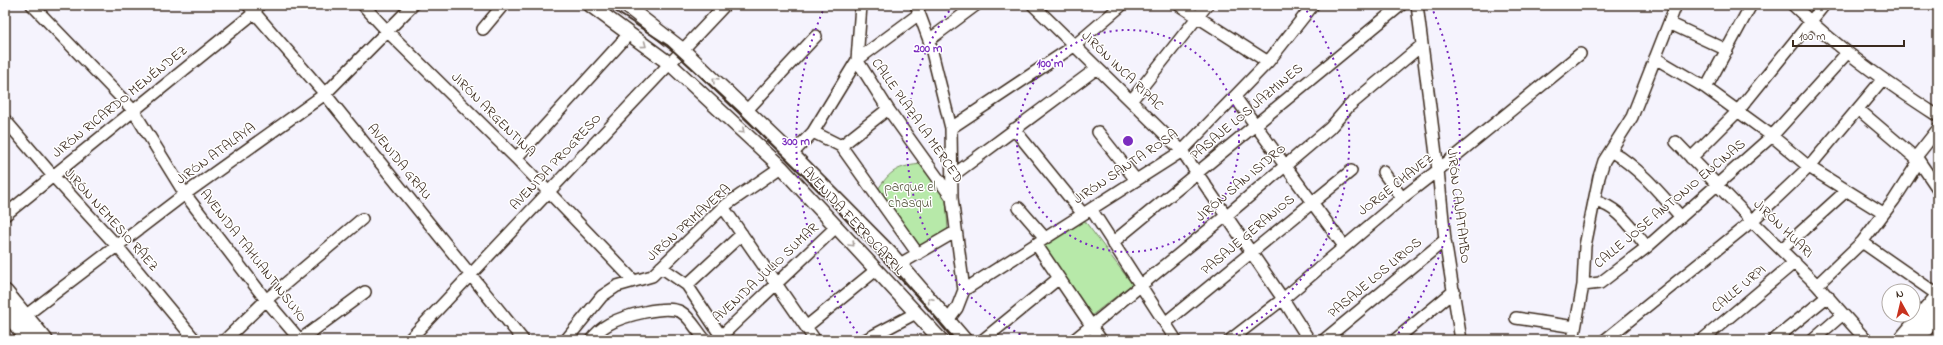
<svg xmlns="http://www.w3.org/2000/svg" width="1943" height="345" font-family="'Indie Flower',sans-serif">
	<style>
		.green { fill: #b7e9a9; stroke: #798a64 }
		.lines { fill: none; stroke-linecap: round; stroke-linejoin: round }
		.minor-casing { stroke: #3b2a1e; stroke-width: 14 }
		.major-casing { stroke: #3b2a1e; stroke-width: 16 }
		.highway-casing { stroke: #3b2a1e; stroke-width: 18 }
		.minor { stroke: #fff; stroke-width: 11 }
		.major { stroke: #fff; stroke-width: 13 }
		.highway { stroke: #fff; stroke-width: 15 }
		.rail { stroke: #3b2a1e; stroke-width: 2 }
		.oneway { stroke: #a79f9a }
		.ring { fill: none; stroke: #7b2cbf; stroke-width: 2; stroke-dasharray: 2 4 }
		.labels { text-anchor: middle; dominant-baseline: central; stroke-width: 3; stroke-linejoin: round; paint-order: stroke }
		.street-label { font-size: 14px; fill: #3b2a1e; stroke: #fff }
		.park-label { font-size: 14px; fill: #5a5a41; stroke: #fff }
		.centre { fill: #7b2cbf; stroke: #fff; stroke-width: 2 }
		.ring-label { font-size: 12px; text-anchor: middle; font-weight: bold; fill: #7b2cbf; stroke: #fff; stroke-width: 3; stroke-linejoin: round; paint-order: stroke }
	</style>
	<rect width="100%" height="100%" fill="#f5f3fd"/>
	<filter id="ink" filterUnits="userSpaceOnUse"><feTurbulence type="fractalNoise" baseFrequency=".025" numOctaves="2"/><feDisplacementMap in="SourceGraphic" scale="8" xChannelSelector="R" yChannelSelector="G"/><feConvolveMatrix kernelMatrix="1 2 1 2 8 2 1 2 1" color-interpolation-filters="sRGB"/></filter>
	<g filter="url(#ink)">
		<path class="green" d="M923,164l23,35 2,32 -27,17 -6,-1 -38,-56c13,-21 21,-25 46,-27z
			M1084,220l48,64 -41,32 -48,-70z"/>
		<g class="lines">
			<g class="minor-casing">
				<path id="minor" d="M32,5l101,105 52,84 81,106 34,40
					M248,5l77,89 198,246
					M363,5l25,27 128,126 118,123
					M916,5l13,35 22,88 1,70 12,92 -7,18 -9,12
					M1033,5l149,146 101,148 26,41
					M1179,5l89,57
					M1417,5l21,165 7,70 16,100
					M1793,5c44,43 94,78 145,111
					M919,14l-62,46 31,49 64,89
					M1669,23l58,27
					M483,29l20,-24
					M929,40l47,-35
					M1655,58l51,30 66,48 37,31 74,46
					M1706,88l45,-83
					M1235,97l109,149
					M1131,101l76,-96
					M1858,109l61,52 19,28
					M747,110l69,-74
					M5,120l48,56 64,70 78,94
					M951,128l123,-82 48,-41
					M1014,129l69,85
					M813,132l28,14 77,108
					M1098,132l38,48
					M1676,142l76,79 65,64 49,55
					M841,146l47,-37
					M1611,151c29,18 48,41 70,66
					M792,154l21,-22 44,-72 4,-55
					M516,158l113,-124
					M1691,158l47,-47 86,-106
					M1915,158l23,-29
					M1383,172l19,26
					M952,176l144,-107
					M1594,201c26,6 36,26 53,46
					M723,207l92,133
					M1019,208l26,30
					M1091,209l85,131
					M5,215l249,-202 5,-8
					M1862,242l76,53
					M1112,243l289,-238
					M1036,244l65,96
					M1782,249l64,-58
					M900,264l55,-32
					M661,267l26,18 34,51
					M687,285l55,-51
					M1583,285l17,-2 4,-3 43,-33 125,-111 75,-83
					M1817,285l45,-43 32,-42 25,-39
					M964,290l218,-139 86,-89 45,-57
					M25,316l160,-122 140,-100 88,-89
					M1516,318l59,9
					M1165,323l186,-152
					M806,327l70,-57
					M225,340l41,-40 96,-81
					M300,340l65,-48
					M409,340l316,-335
					M566,340l36,-44 15,-10 35,-10 71,-69 58,-40
					M591,340c5,-7 11,-12 18,-16 14,-8 57,-20 72,-12 9,5 17,20 24,28
					M717,340l119,-113
					M865,340l51,-27
					M983,340l76,-62
					M1074,340l153,-125 103,-87 19,-22 73,-61
					M1230,340l53,-41 119,-101 36,-28 142,-116
					M1324,340l121,-100
					M1395,340l59,-49
					M1573,340l10,-55 2,-39 14,-69 5,-16 28,-44 44,-112
					M1605,340l147,-119 57,-54 73,-87
					M1702,340l93,-78
					M1774,340l54,-44
					M1813,340l30,-26"/>
			</g>
			<g class="major-casing">
				<path id="major" d="M590,5l80,59 111,103 160,173
					M625,5l58,45 109,104 100,101 73,85
					M1900,340l38,-45
					M1917,340l21,-25"/>
			</g>
			<g class="highway-casing">
				<path id="highway" d="M5,292l40,48
					M5,311l24,29"/>
			</g>
			<use href="#minor" class="minor"/>
			<use href="#major" class="major"/>
			<use href="#highway" class="highway"/>
			<path class="rail" d="M606,5l61,40 71,66 85,84 100,108 31,37"/>
		</g>
		<defs><path id="oneway-chevron" d="M-2-3.5L2.5 0L-2 3.5" fill="none" stroke-width="1.6" stroke-linecap="round" stroke-linejoin="round"/></defs>
		<g class="oneway">
			<use href="#oneway-chevron" transform="translate(644 45) rotate(37)"/>
			<use href="#oneway-chevron" transform="translate(715 80) rotate(-136)"/>
			<use href="#oneway-chevron" transform="translate(742 131) rotate(43)"/>
			<use href="#oneway-chevron" transform="translate(852 244) rotate(47)"/>
			<use href="#oneway-chevron" transform="translate(930 300) rotate(-131)"/>
		</g>
	</g>
	<g class="ring">
		<circle cx="1128" cy="141" r="111"/>
		<path d="M1031 340A221 221 0 0 1 953 6M1303 6A221 221 0 0 1 1225 340"/>
		<path d="M861 338A332 332 0 0 1 825 6M1431 6A332 332 0 0 1 1395 338"/>
	</g>
	<g class="labels">
		<g class="street-label">
			<text transform="translate(1122 71) rotate(44)">JIRÓN INCA RIPAC</text>
			<text transform="translate(120 102) rotate(-39)">JIRÓN RICARDO MENÉNDEZ</text>
			<text transform="translate(1247 112) rotate(-40)">PASAJE LOS JAZMINES</text>
			<text transform="translate(493 115) rotate(45)">JIRÓN ARGENTINA</text>
			<text transform="translate(917 121) rotate(55)">CALLE PLAZA LA MERCED</text>
			<text transform="translate(216 154) rotate(-36)">JIRÓN ATALAYA</text>
			<text transform="translate(399 162) rotate(51)">AVENIDA GRAU</text>
			<text transform="translate(556 162) rotate(-47)">AVENIDA PROGRESO</text>
			<text transform="translate(1126 167) rotate(-34)">JIRÓN SANTA ROSA</text>
			<text transform="translate(1241 183) rotate(-40)">JIRÓN SAN ISIDRO</text>
			<text transform="translate(1396 185) rotate(-38)">JORGE CHAVEZ</text>
			<text transform="translate(1670 204) rotate(-40)">CALLE JOSE ANTONIO ENCINAS</text>
			<text transform="translate(1458 206) rotate(83)">JIRÓN CAJATAMBO</text>
			<text transform="translate(111 220) rotate(48)">JIRÓN NEMESIO RÁEZ</text>
			<text transform="translate(853 221) rotate(47)">AVENIDA FERROCARRIL</text>
			<text transform="translate(689 223) rotate(-42)">JIRÓN PRIMAVERA</text>
			<text transform="translate(1783 229) rotate(44)">JIRÓN HUARI</text>
			<text transform="translate(1248 235) rotate(-40)">PASAJE GERANIOS</text>
			<text transform="translate(253 256) rotate(52)">AVENIDA TAHUANTINSUYO</text>
			<text transform="translate(766 273) rotate(-43)">AVENIDA JULIO SUMAR</text>
			<text transform="translate(1375 278) rotate(-40)">PASAJE LOS LIRIOS</text>
			<text transform="translate(1739 289) rotate(-40)">CALLE URPI</text>
		</g>
		<g class="park-label">
			<text x="910" y="187">parque el<tspan x="910" dy="16">chasqui</tspan></text>
		</g>
	</g>
	<circle cx="1128" cy="141" r="6" class="centre"/>
	<g class="ring-label">
		<text x="928" y="52">200 m</text>
		<text x="1050" y="67">100 m</text>
		<text x="796" y="145">300 m</text>
	</g>
	<rect width="1943" height="345" fill="none" stroke="#fff" stroke-width="20"/>
	<rect x="10" y="10" width="1923" height="325" fill="none" stroke="#3b2a1e" stroke-width="1.5" filter="url(#ink)"/>
	<g transform="translate(1901 303) rotate(352)"><circle r="19" fill="#ffffff" stroke="#b1aaa5"/>
	<path d="M0-3L7 15L0 10L-7 15Z" fill="#c8321e"/>
	<text y="-6" font-size="11" font-weight="bold" text-anchor="middle" fill="#3b2a1e">N</text>
	</g>
	<path d="M1793 40v6h111v-6" fill="none" stroke="#3b2a1e" stroke-width="2"/>
	<text x="1799" y="40" font-size="12" fill="#3b2a1e" stroke="#ffffff" stroke-width="3" paint-order="stroke">100 m</text>
</svg>
